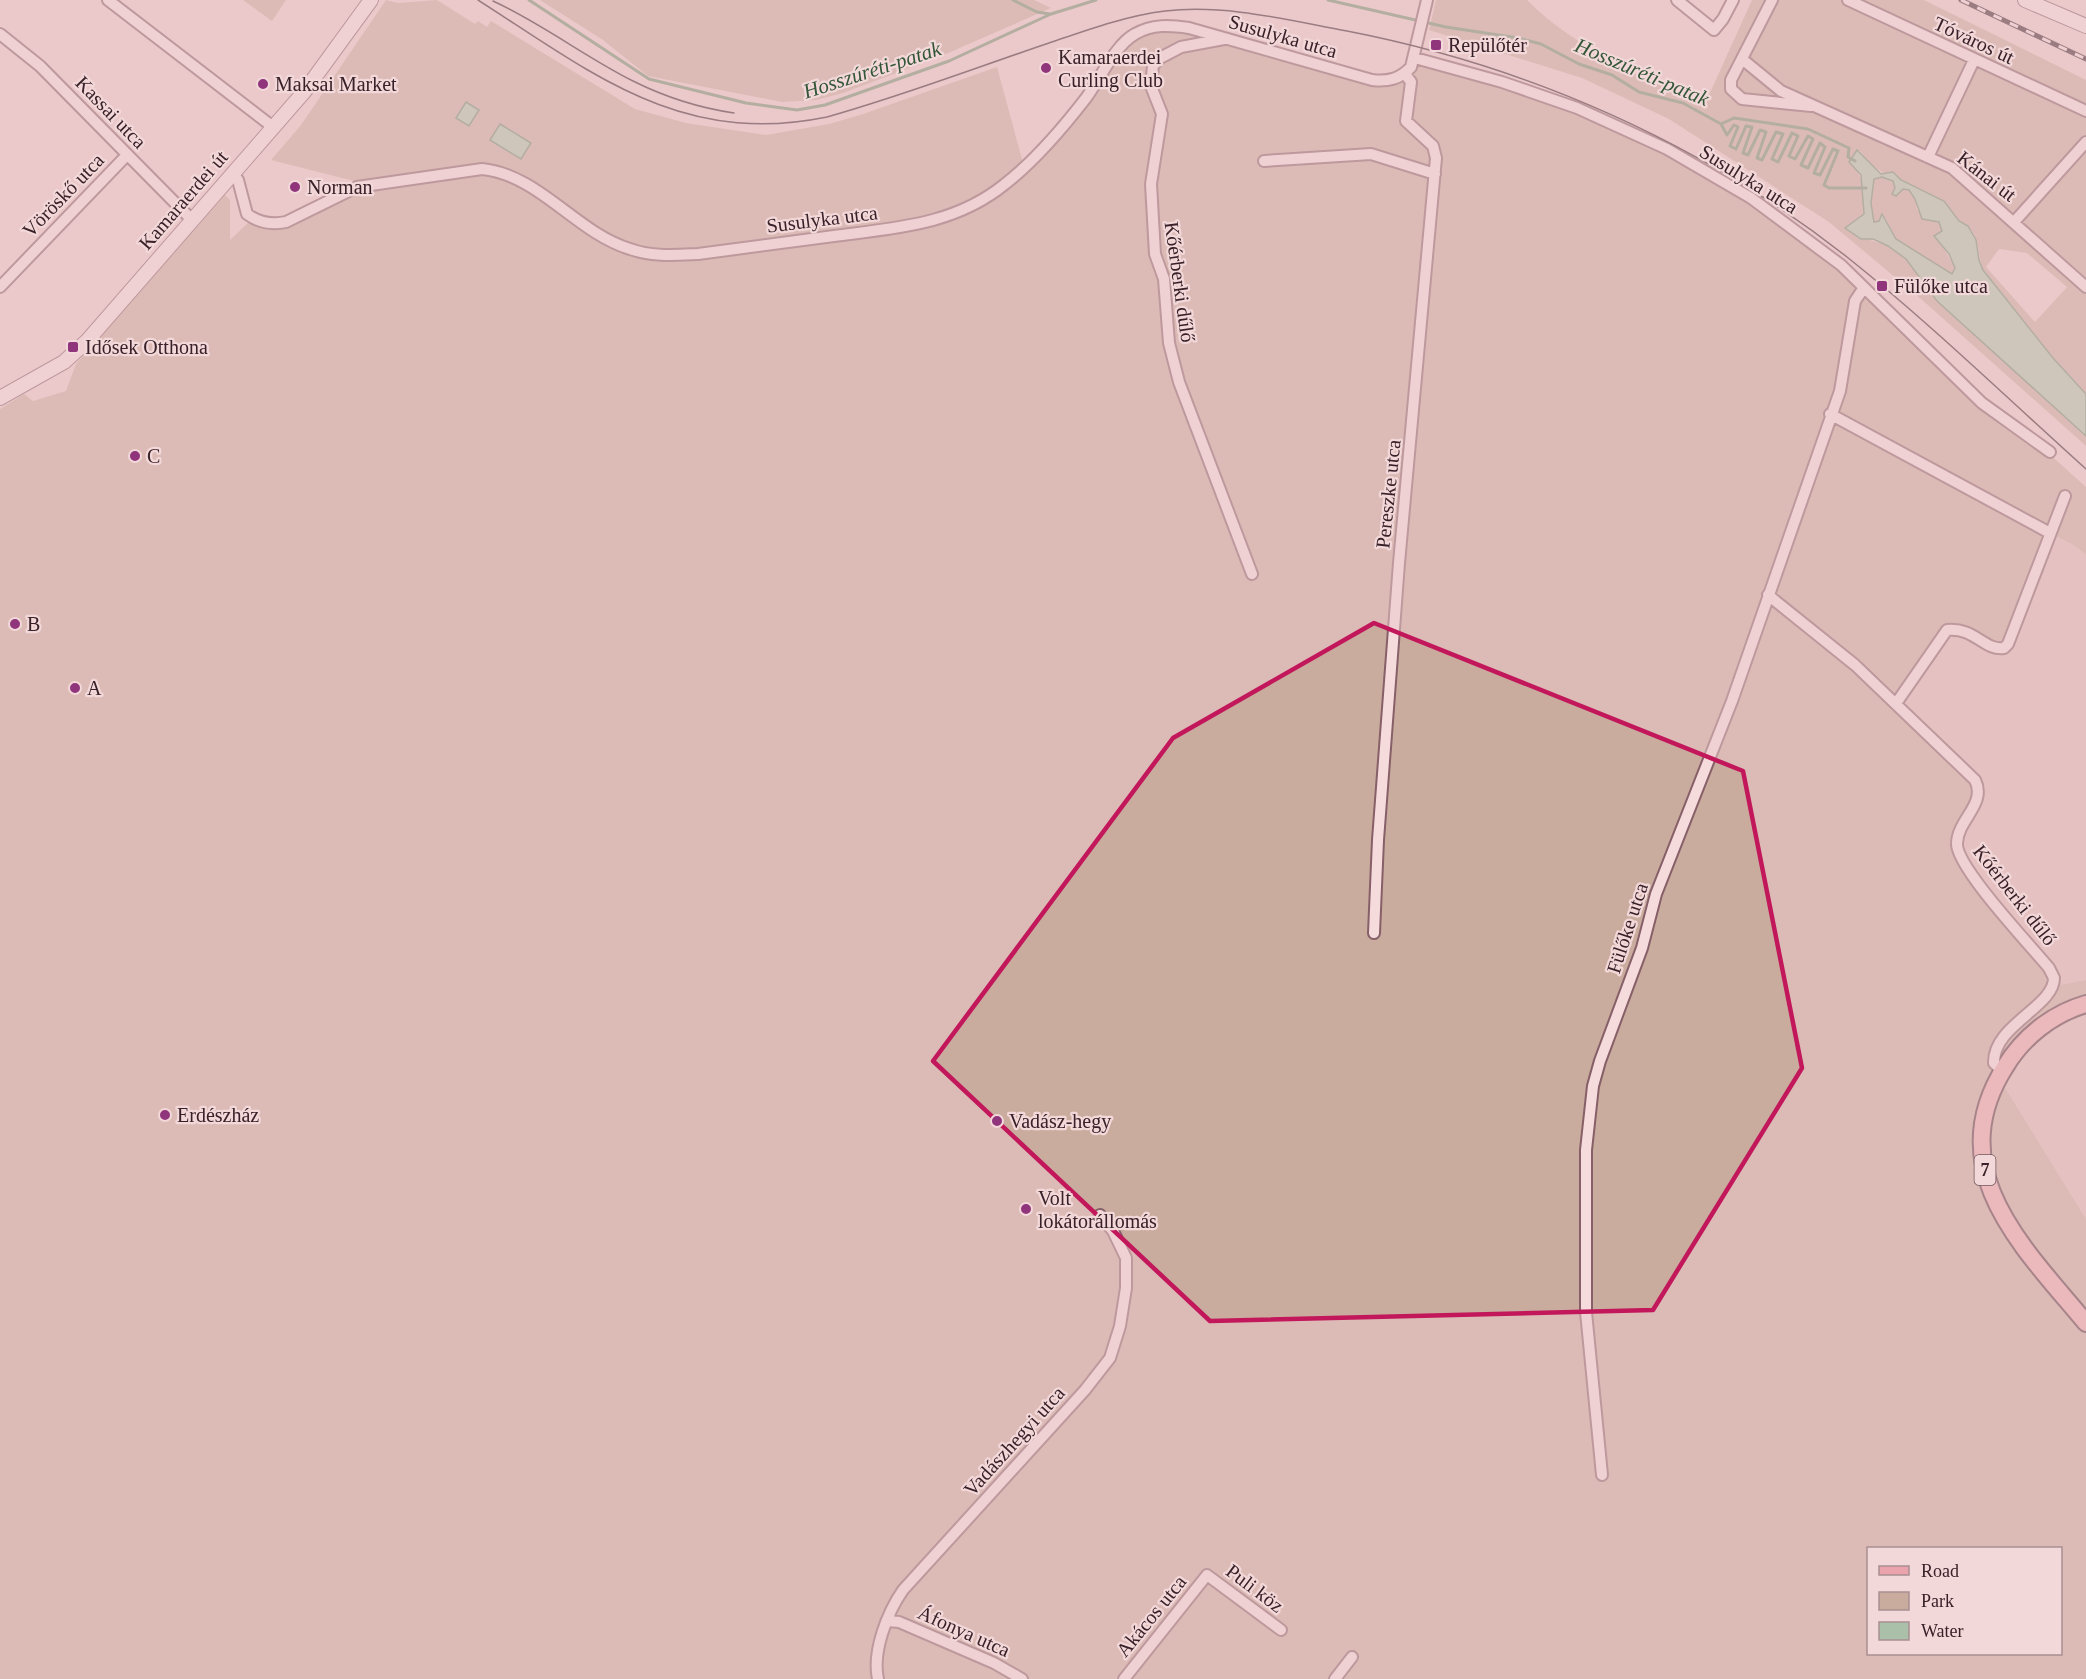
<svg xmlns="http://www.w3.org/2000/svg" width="2086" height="1679" font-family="'Times New Roman',serif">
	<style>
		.farmland { fill: #e0b9b7 }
		.green { fill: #c9ac9d; fill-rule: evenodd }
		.water { fill: #abc0a9; stroke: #718e70; stroke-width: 1.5; fill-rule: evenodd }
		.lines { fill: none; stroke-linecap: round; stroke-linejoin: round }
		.stream { stroke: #718e70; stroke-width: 3 }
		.minor-casing { stroke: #865f68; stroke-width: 14 }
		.tertiary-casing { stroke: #865f68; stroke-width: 16 }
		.primary-casing { stroke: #54323d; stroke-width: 20 }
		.minor { stroke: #f6dbdd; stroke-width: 10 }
		.tertiary { stroke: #f6dbdd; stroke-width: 14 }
		.primary { stroke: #eba4ab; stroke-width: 16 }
		.tram { stroke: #382128; stroke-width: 1.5 }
		.rail-casing { stroke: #382128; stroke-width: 5 }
		.rail { stroke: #f3d8d9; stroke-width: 3; stroke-dasharray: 9; stroke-linecap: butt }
		.marked { fill: none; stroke: #c2185b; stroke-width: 4.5; stroke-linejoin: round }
		.poi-dot { fill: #90347c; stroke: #f3d8d9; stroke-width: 2 }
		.labels { text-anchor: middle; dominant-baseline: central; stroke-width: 4.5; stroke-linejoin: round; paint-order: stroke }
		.shield { fill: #f3d8d9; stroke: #70585d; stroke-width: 1.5 }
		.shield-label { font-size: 18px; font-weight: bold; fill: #382128 }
		.street-label { font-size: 20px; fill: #382128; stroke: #f3d8d9 }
		.poi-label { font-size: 20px; fill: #382128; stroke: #f3d8d9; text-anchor: start }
		.water-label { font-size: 21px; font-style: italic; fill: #325637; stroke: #f3d8d9 }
	</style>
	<rect width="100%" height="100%" fill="#ebc9cb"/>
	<path class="farmland" d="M2050,533l25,13 11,9v425l-32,6 -92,-125 -65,-159 45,-68z
		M2086,1004v215l-88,-141 10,-17z"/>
	<path class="green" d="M243,0h43l-14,21z
		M386,0l12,3 39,-3 38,24 3,-3 9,6 4,-6 144,88 51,14 80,12 63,-11 34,-10 134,-47 26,96 21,-20 57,-73 39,-36 39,-6 211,52 25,-22 206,69 170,99 174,158 3,-3 118,106v68l-11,-9 -25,-13 -46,115 -57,-18 -50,72 82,86 -22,63 92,117 5,18 32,-6v16l-26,10 -61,72 87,141v460h-2086v-1270l24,-15 9,7 33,-10 10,-27 149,-169 5,5v40l19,-18 25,4 84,-44 -87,-22 30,-35zM1868,1548h192v106h-192z
		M540,0h494l17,8 -112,49 -96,36 -27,7 -34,2 -134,-26 -45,-36z
		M1436,0h91c49,49 115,76 177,106l48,-106h172l162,80v314l-33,-36 -70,-88c-5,-13 -3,-27 -11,-39 -4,-6 -11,-7 -15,-12 -6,-6 -7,-13 -14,-18 -30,-21 -61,-18 -83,-50l-5,1 -5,10c18,20 12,30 13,54 1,8 5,17 7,24l18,6 18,13 31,42 149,135v10l-166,-148 -91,-76 -160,-103 -87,-41 -153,-48zM1999,249l28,4 40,34 -32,35 -49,-55z
		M1882,177l11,4 3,14 7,-6 5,1 7,9 2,11 22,12 3,9 -2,11 15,26 -3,7 -56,-36 -11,-22 -3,-2 -3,6 -5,2 -3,-20 3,-25z"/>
	<path class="water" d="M466,102l13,8 -10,16 -13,-8z
		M500,124l31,19 -10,16 -31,-19z
		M1857,150l24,24 12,-2 8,8 43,21 15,20 9,5 8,14 3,20 4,10 70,88 33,36v42l-149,-135 -31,-42 -18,-13 -15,-7h-12l-16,-11 19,-14 -3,-39 -12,-13zM1882,177l11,4 2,7 -3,6 4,2 7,-7 6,1 6,9 7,20 17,3 3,9 -8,5 15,18 6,14 -3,6 -56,-35 -14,-25 -3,7 -5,1 -3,-19 3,-24z"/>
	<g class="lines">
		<path class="stream" d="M529,0l120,79 97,24 51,7 28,-5 124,-44 102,-47 45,-14
			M1013,0l24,12 13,2
			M1328,0l118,27 72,11 23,6 38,20 33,11 27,17 44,11 38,21 13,-6 74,11 41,19 -1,9 7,4
			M1721,124l6,11 7,-10 4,2 -8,19 6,3 10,-23 6,1 -9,26 5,2 12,-25 6,2 -9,26 5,2 14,-28 7,2 -11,25 6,3 14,-29 6,3 -9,20 6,3 13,-23 5,3 -12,26 7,3 12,-25 5,4 -11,26 6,2 13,-26 5,2 -14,34 5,3h37"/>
		<g class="minor-casing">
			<path id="minor" d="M108,0l165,127
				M1677,0l37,30 9,-11 10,-19
				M1772,0l-41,80v9l11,10 69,7
				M1848,0l238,111
				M0,34l40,32 151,153
				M1224,39l-43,8 -21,11 -7,8 -2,20 11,28 -11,70 4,70 9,25 5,64 10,39 73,192
				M1415,58l87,24 75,26 90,41 84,49 90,67 141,138 68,49
				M1742,59l39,32 171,77 134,119
				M1928,157l46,-97
				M1264,161l107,-7 64,20
				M232,173l6,7 9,34c12,9 24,11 39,8l71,-35 125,-18c58,6 93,63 148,80 22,8 45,6 68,5 45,-6 90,-12 136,-18 61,-8 121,-11 171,-52 31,-24 57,-55 81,-86 14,-19 29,-53 49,-64 17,-10 35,-9 54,-6l183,52c16,2 28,-1 39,-13l16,-67
				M2015,221l71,-79
				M0,287l127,-132
				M1830,414l220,119
				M1768,595l87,70 120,115c12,24 -17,39 -18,63 -2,23 74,103 92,125l5,10c0,29 -61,47 -60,85l8,8
				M1897,702l50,-72c28,-3 37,21 57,18l4,-4 57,-148
				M1374,933l4,-93 21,-277 37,-405 -3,-12 -27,-25 5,-39 -6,-8
				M1602,1475l-16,-163v-162l7,-64 7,-25 42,-113 14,-54 76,-193 108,-310 15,-90 8,-12
				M888,1621l11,1 95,41 28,16
				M878,1679c-6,-27 9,-66 25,-89l182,-200 25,-32 10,-32 6,-38v-30l-13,-27 -13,-16
				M1124,1679l83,-104 74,55
				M1335,1679l17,-22"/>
		</g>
		<g class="tertiary-casing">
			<path id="tertiary" d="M2025,0l61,26
				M0,398l64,-36 23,-21 217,-249 67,-92"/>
		</g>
		<g class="primary-casing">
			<path id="primary" d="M2086,1004c-34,10 -63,33 -81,63 -65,103 19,181 81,256"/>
		</g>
		<use href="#minor" class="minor"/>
		<use href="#tertiary" class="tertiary"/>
		<use href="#primary" class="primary"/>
		<path class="tram" d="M478,0c114,73 203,147 349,117 75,-21 148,-49 222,-74 38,-13 76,-27 116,-32 61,-7 122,9 182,20 181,35 355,112 500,226 83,66 160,141 239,212
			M493,1c50,23 92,56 140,80 32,16 67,27 101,32"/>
		<g class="rail-casing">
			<path id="rail" d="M1961,0l125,59"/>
		</g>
		<use href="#rail" class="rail"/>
	</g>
	<path d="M0 0H2086V1679H0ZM1374,623l369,148 59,297 -149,242 -443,11 -277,-260 240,-323z" fill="#ebc9cb" fill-opacity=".55" fill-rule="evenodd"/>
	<path class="marked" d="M1374,623l369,148 59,297 -149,242 -443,11 -277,-260 240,-323z"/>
	<g class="poi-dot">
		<rect x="1430" y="39" width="12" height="12" rx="3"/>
		<circle cx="1046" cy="68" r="6"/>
		<circle cx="263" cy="84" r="6"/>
		<circle cx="295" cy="187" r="6"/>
		<rect x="1876" y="280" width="12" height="12" rx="3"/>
		<rect x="67" y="341" width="12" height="12" rx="3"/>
		<circle cx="135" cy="456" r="6"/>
		<circle cx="15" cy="624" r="6"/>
		<circle cx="75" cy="688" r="6"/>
		<circle cx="165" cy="1115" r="6"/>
		<circle cx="997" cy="1121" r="6"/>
		<circle cx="1026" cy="1209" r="6"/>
	</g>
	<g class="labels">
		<rect class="shield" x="1974.5" y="1155" width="21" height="30" rx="4.5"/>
		<g class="shield-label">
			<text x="1985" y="1170">7</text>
		</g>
		<g class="street-label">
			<text transform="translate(1283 36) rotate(16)">Susulyka utca</text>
			<text transform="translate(1974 40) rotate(25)">Tóváros út</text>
			<text transform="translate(111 112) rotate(46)">Kassai utca</text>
			<text transform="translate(1987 176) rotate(38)">Kánai út</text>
			<text transform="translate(1749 179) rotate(32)">Susulyka utca</text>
			<text transform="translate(63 195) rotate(-46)">Vöröskő utca</text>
			<text transform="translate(183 200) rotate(-49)">Kamaraerdei út</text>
			<text transform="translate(822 219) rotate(-7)">Susulyka utca</text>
			<text transform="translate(1180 282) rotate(82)">Kőérberki dűlő</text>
			<text transform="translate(1388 494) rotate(-84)">Pereszke utca</text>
			<text transform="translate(2015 895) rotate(52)">Kőérberki dűlő</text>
			<text transform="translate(1627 928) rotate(-72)">Fülőke utca</text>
			<text transform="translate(1014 1441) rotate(-48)">Vadászhegyi utca</text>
			<text transform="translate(1255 1588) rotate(37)">Puli köz</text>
			<text transform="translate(1151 1616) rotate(-51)">Akácos utca</text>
			<text transform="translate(964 1631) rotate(24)">Áfonya utca</text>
		</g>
		<g class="poi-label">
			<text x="1448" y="45">Repülőtér</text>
			<text x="1058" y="57">Kamaraerdei<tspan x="1058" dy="23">Curling Club</tspan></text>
			<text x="275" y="84">Maksai Market</text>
			<text x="307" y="187">Norman</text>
			<text x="1894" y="286">Fülőke utca</text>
			<text x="85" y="347">Idősek Otthona</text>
			<text x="147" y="456">C</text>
			<text x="27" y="624">B</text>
			<text x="87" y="688">A</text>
			<text x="177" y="1115">Erdészház</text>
			<text x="1009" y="1121">Vadász-hegy</text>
			<text x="1038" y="1198">Volt<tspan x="1038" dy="23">lokátorállomás</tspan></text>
		</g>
		<g class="water-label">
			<text transform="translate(872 70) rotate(-18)">Hosszúréti-patak</text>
			<text transform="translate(1642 72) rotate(23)">Hosszúréti-patak</text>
		</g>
	</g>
	<rect x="1867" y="1547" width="195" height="108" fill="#f3d8d9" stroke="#a88f92" stroke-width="1.5"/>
	<rect x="1879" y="1566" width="30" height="9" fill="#eba4ab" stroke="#a88f92" stroke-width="1.5"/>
	<text x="1921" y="1577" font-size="18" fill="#382128">Road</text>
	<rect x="1879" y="1592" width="30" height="18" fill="#c9ac9d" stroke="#a88f92" stroke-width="1.5"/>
	<text x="1921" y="1607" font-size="18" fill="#382128">Park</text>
	<rect x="1879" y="1622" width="30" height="18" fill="#abc0a9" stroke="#a88f92" stroke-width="1.5"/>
	<text x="1921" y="1637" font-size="18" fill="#382128">Water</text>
</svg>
